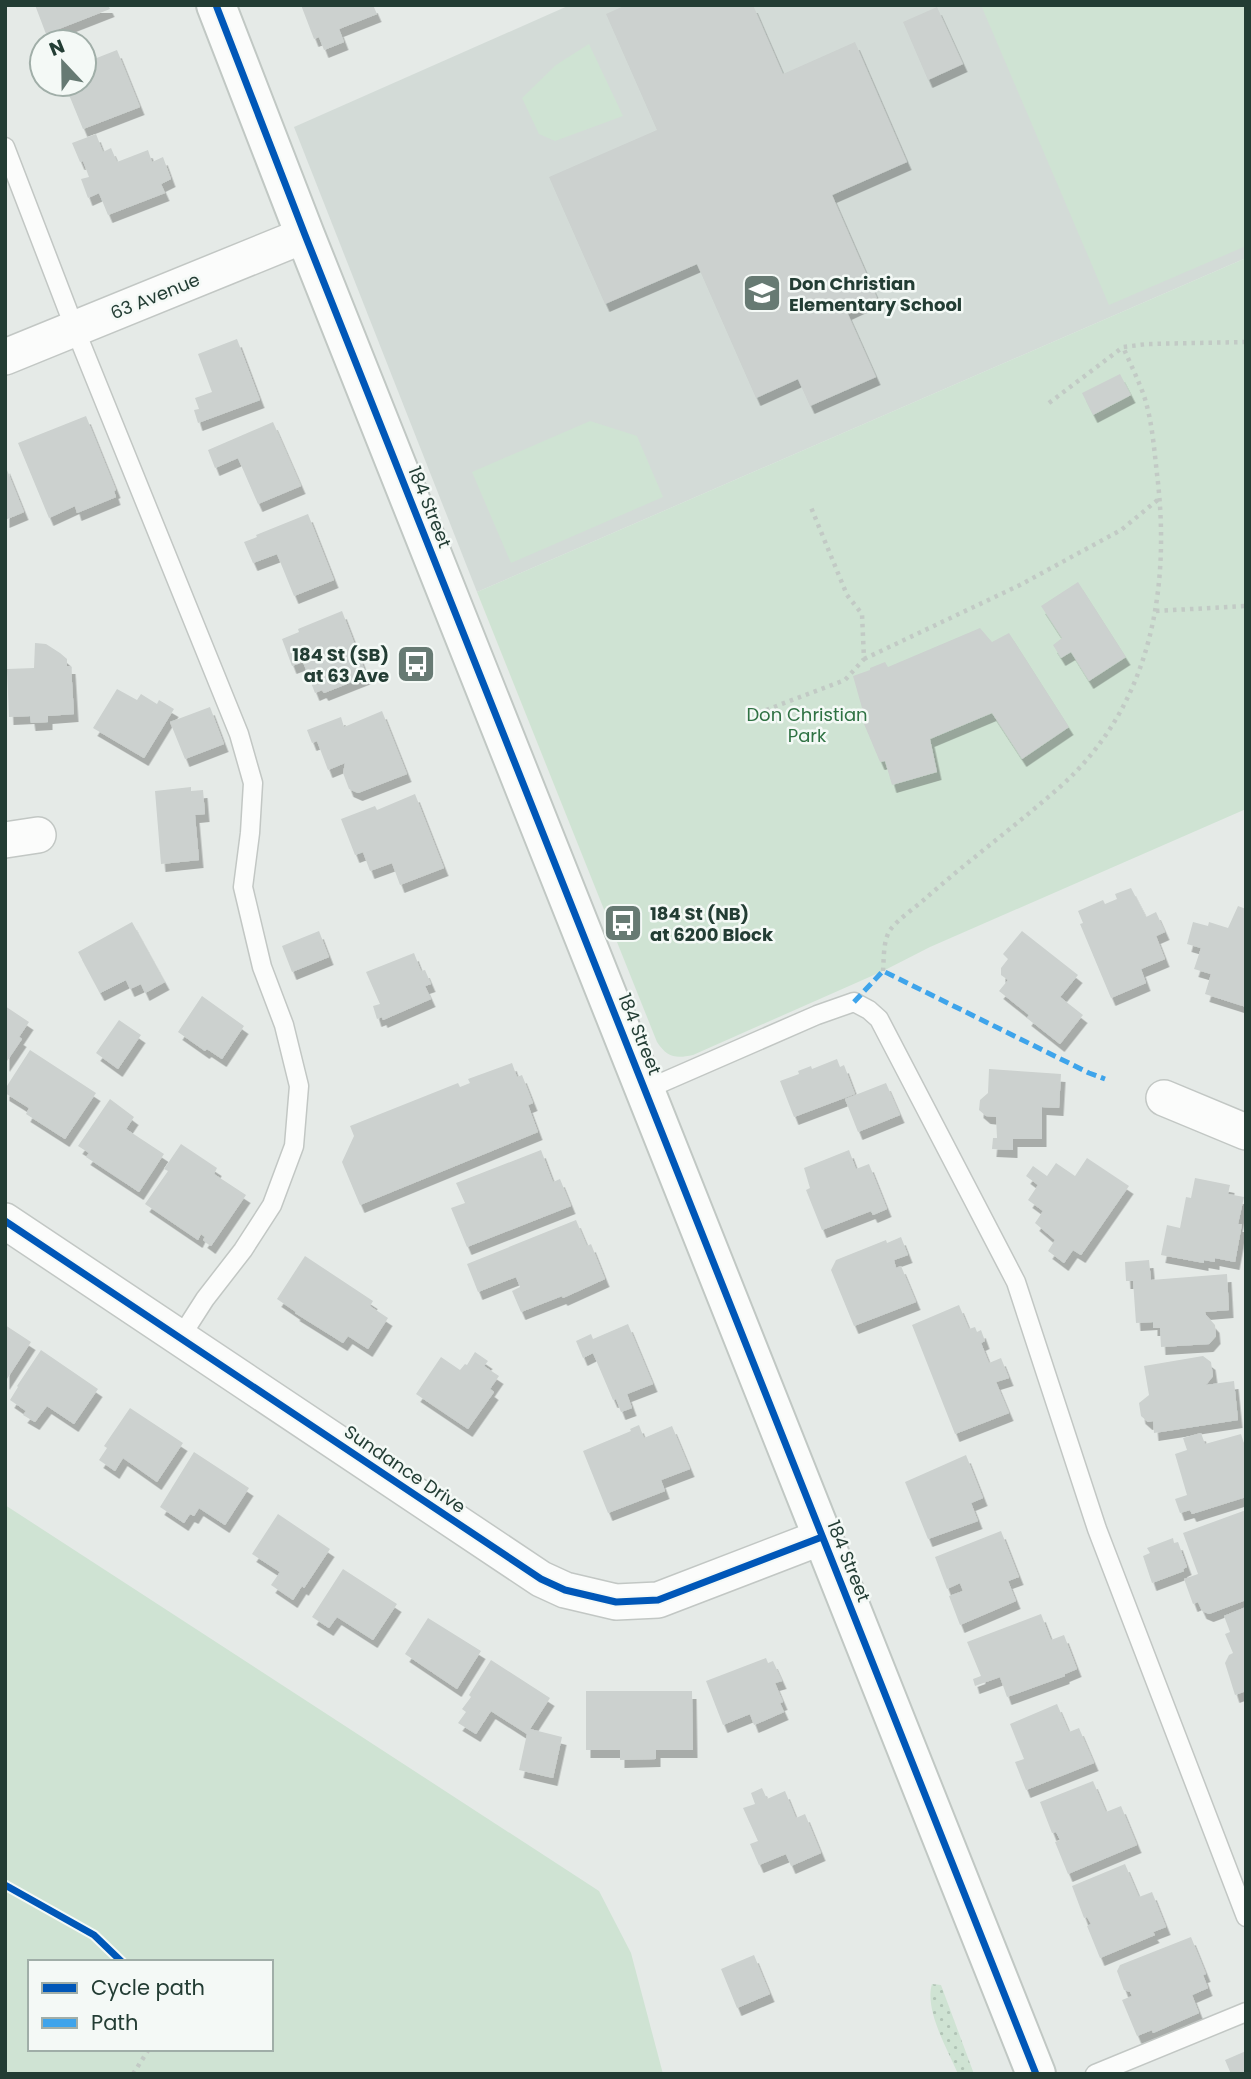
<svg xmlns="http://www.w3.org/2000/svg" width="1251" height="2079" font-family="Poppins,sans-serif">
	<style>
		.built { fill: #d3dbd7 }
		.grass { fill: url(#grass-dots) }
		.park { fill: #cfe3d3; fill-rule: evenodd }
		.building { fill: #ccd1cf; filter: url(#shadow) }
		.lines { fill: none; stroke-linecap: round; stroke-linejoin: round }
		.lane-casing { stroke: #c2c7c4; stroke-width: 21 }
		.street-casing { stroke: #c2c7c4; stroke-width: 38 }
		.secondary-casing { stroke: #c1c8c4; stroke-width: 42 }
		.path { stroke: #c2cac5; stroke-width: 4.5; stroke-dasharray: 3.5 5; stroke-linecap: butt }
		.lane { stroke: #fbfcfb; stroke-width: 18 }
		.street { stroke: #fbfcfb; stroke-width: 35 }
		.secondary { stroke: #fbfcfb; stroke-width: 38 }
		.quiet { stroke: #3ea4eb; stroke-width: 5; stroke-dasharray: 10 5; stroke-linecap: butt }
		.cycleway-casing { stroke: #f4f9f6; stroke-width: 11 }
		.cycleway { stroke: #0057b8; stroke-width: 7 }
		.labels { text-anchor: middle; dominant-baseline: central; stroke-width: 5; stroke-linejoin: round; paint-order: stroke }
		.poi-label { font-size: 18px; font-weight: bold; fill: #233d34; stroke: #f4f9f6; text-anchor: start }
		.street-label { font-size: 18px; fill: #233d34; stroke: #f4f9f6 }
		.park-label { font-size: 18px; fill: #2f7243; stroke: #f4f9f6 }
	</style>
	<defs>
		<pattern id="grass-dots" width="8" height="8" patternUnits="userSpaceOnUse" patternTransform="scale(1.75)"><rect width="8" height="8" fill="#cfe3d3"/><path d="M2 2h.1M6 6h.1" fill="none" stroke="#b1c4b6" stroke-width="1.8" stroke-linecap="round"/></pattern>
		<filter id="shadow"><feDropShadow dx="4.5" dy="8" stdDeviation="0" flood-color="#0004"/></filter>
	</defs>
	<rect width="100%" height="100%" fill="#e5eae7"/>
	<path class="built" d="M570,5h676v253l-769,334 -183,-465z"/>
	<path class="grass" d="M932,1984l9,1 33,89h-16c-10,-24 -34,-64 -26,-90z"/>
	<path class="park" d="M981,5h265v241l-137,59z
		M589,44l34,72 -68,25 -16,-7 -17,-36 34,-33z
		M1246,258v551l-316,138 -47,24 -190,84c-18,4 -26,2 -36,-13l-180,-450z
		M590,421l47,15 26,61 -152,66 -39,-91z
		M5,1505l594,386 32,62 32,121h-658zM30,1962h241v87h-241z"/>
	<path class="building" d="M35,5h73l2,4 -64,25z
		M301,5h72l4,9 -38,15 5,13 -20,8 -5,-13 -5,2z
		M626,5h127l30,69 72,-32 52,120 -75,33 45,103 -30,14 29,65 -66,29 -12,-27 -42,19 -59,-134 -92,40 -56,-127 108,-47 -51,-116z
		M937,7l26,57 -35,16 -25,-58z
		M117,50l23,57 -57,22 -16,-39 17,-6v-21z
		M96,134l7,18 8,-4 6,14 31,-12 4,12 11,-5 8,22 -10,5 4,9 -57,22 -9,-22 -11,5 -7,-19 8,-2 -6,-16 -3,1 -8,-19z
		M237,339l23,61 -62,23 -4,-13 5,-1 -4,-11 17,-6 -14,-38z
		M1120,374l11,21 -38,20 -11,-22z
		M86,416l30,74 -2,1 2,6 -39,16 -2,-7 -26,12 -31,-75z
		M273,422l28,64 -43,18 -20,-46 -23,10 -7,-18z
		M5,465l19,47 -19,8z
		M308,514l26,66 -40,16 -17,-42 -24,9 -9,-21 13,-5 -1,-2z
		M1078,582l48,75 -37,24 -18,-29 -10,6 -8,-13 9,-7 -21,-32z
		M342,611l25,65 -43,17 -2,-3 -7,3 -12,-31 -11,4 -10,-27 17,-7 -1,-3z
		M980,628l12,14 17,-9 60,94 -47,32 -30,-46 -62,26 7,33 -45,13 -7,-24 -5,1 -21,-50 3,-4 -9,-32 17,-6v-2l15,-6 3,5z
		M35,643l11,1 14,9 7,6v7h4l3,48 -26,2v6l-17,1 -1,-7 -21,1 -2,-48 27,-1z
		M117,689l20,11 4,-6 16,10 2,-4 15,9 -30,49 -51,-30z
		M210,707l14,37 -39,15 -15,-37z
		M382,711l25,63 -49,19 -9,-4 -6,-16 2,-10 -17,7 -11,-29 -5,2 -5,-13 34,-13 3,10z
		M191,787v4l12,-1 2,24 -10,1 4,45 -38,4 -6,-73z
		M415,794l29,74 -44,17 -8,-22 -22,8 -7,-19 -8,3 -14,-36 34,-13 2,4z
		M1131,888l15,29 10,-5 9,20 -9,4 9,23 -24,10 5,14 -35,15 -31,-74 3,-1 -5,-12 25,-11 2,4 12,-5 -2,-5z
		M1238,906l8,3v98l-41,-13 6,-20 -17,-5 7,-21 -14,-4 6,-22 15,4 1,-4 19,6z
		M132,922l33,60 -20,11 -4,-9 -11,5 -4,-9 -26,13 -22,-41z
		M319,931l10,26 -37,15 -10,-26z
		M1022,931l56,44 -18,22 23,18 -23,29 -33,-26 2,-3 -30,-24 9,-11 -7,-5v-7l7,-9 -5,-5z
		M414,953l7,18 4,-1 6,14 -6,2 6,13 -48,21 -1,-3 -5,2 -4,-13 7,-2 -14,-32z
		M202,996l42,30 -22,33 -15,-10 -2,2 -27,-19z
		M5,1006l24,16 -10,15 3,2 -17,25z
		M119,1020l22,15 -23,34 -22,-16z
		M30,1050l66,43 -31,46 -39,-25 3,-6 -24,-15v-4z
		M837,1059l3,8 4,-2 11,29 -61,23 -14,-36 19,-7 -1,-3 13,-5 1,3z
		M512,1063l5,14 5,-2 11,28 -5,2 10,27 -178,73 -18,-43 12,-26 -4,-10 108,-43 2,4 10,-4 -2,-4z
		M989,1069l72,5 -2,34 -17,-1v32h-29v11l-21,-1 1,-11h4l-1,-21 -10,-1 -7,-6 1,-10 8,-7z
		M886,1083l14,32 -42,17 -13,-33z
		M110,1099l24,18 -8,12 38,25 -25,38 -53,-35 3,-4 -11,-7z
		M181,1144l36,24 -3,6 32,21 -35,51 -8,-6 2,-3 -4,-3 -3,6 -53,-36 23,-33 -4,-2z
		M541,1150l12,32 7,-3 11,27 -104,41 -16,-39 14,-5 -9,-20z
		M849,1150l7,19 13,-5 18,45 -14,6 -2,-4 -49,19 -16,-40 4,-2 -6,-20z
		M1087,1158l42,28 -48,69 -8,-5 -9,13 -16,-12 7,-11 -20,-17 8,-12 -15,-11 10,-15 -12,-9 7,-10 14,10 9,-13 19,13z
		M1195,1178l35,7 -2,9 16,3 -6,27h4l-7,38 -20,-4v4l-11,-2v3l-43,-8 6,-30 13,3 6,-31 5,1z
		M576,1220l11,26 4,-2 14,35 -42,19 -1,-2 -41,16 -9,-21 8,-4 -4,-10 -38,15 -11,-28z
		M901,1237l7,18 -14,5 2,8 5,-2 15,36 -62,24 -23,-56 5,-10 50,-20 1,3z
		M305,1256l68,45 -3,5 18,12 -20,31 -20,-13 -5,7 -48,-30 1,-1 -19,-13z
		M1149,1260l2,20 76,-6 2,36 -24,2 1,3 9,10 1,11 -7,8 -48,3 -1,-19h-7v-6l-17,1 -3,-42h-7l-1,-19z
		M959,1305l10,24 6,-2 2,5 4,-2 4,11 -4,2 8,20 12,-5 8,20 -13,4 13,31 -54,21 -43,-109z
		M628,1324l25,60 -26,10 5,14 -11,4 -5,-13 -3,1 -20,-47 -10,5 -7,-17 15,-7 2,5z
		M5,1325l26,17 -26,40z
		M41,1350l57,39 -24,35 -27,-18 -12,16 -12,-7 3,-4 -16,-11 8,-13 -1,-1z
		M475,1352l13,9 -4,5 15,10 -9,13 4,3 -26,37 -52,-35 25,-37 19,13 5,-6 2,1z
		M1203,1356l8,6 2,14 -7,9 28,-4 4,39 -84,13 -1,-12 -5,1 -7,-6 -2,-13 10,-8 -5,-29z
		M130,1408l53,35 -26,39 -34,-24 -8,13 -16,-11 8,-12 -3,-2z
		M639,1425l5,13 28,-12 18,43 -29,11 4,11 -57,22 -25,-62 48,-20 -1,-2z
		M1201,1433l4,11 36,-10 5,16v47l-54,17 -2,-4 -10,3 -5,-14 12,-4 -12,-41 12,-4 -4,-12z
		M194,1452l55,36 -24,37 -26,-17 -5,8 -4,-2 -6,9 -24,-16z
		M966,1455l17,43 -12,5 7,18 -50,18 -23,-57z
		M1246,1510v90l-37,14 -7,-3 -4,-9 -5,2 -9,-25 14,-5 -15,-41z
		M278,1514l52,35 -26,39 -2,-2 -9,14 -22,-15 9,-13 -28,-18z
		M1001,1531l18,46 -11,4 8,20 -56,24 -11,-29 14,-5 -3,-8 -13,6 -12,-32z
		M1173,1538l1,5 4,-1 9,25 -4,2 1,2 -32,12 -9,-27 7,-3 -3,-5z
		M343,1569l54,35 -24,36 -36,-23 -8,11 -17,-11z
		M1246,1607v84l-11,4 -10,-32 4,-8 4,-2 -8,-19 5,-2 -6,-16z
		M1041,1614l10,26 13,-5 13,34 -12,5v2l-58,21 -7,-20 -25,9 -2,-7 8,-3 -14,-34z
		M428,1618l53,33 -24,38 -52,-35z
		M766,1658l2,5 5,-2 9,20 -7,2 8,19 -3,1 4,9 -30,13 -4,-11 -27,11 -17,-44z
		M491,1660l59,38 -20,31 32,8 -9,41 -34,-8 8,-36 -36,-23 -15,23 -18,-11 8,-11 -4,-3 9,-12 -2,-2z
		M586,1691h106l1,59h-37v9l-36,1v-10h-34z
		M1057,1704l12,28 10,-4 15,35 -68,27 -11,-28 9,-3 -14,-35z
		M1093,1781l13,31 15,-6 16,39 -69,29 -13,-32 5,-2 -4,-8 -4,1 -12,-31z
		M762,1788l5,11 18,-8 11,27 9,-4 16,39 -30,13 -5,-12 -27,11 -9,-21 8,-3 -15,-33 12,-4 -4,-11z
		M1125,1864l14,33 13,-5 14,35 -13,5 2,3 -55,23 -13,-32 4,-2 -4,-7 -3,1 -12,-32z
		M1191,1937l15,37 -3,1 5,13 -16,7 7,18 -46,20 -1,-3 -15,6 -15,-36 10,-4 -2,-4 -6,-2 -7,-19 3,-6z
		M754,1955l16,39 -33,14 -16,-39z
		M1246,2051v23h-15l-6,-14z"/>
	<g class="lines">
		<g class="lane-casing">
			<path id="lane" d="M5,147l70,182 164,405 14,49 -3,50 -7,54 19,80 22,58 15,61 -5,60 -22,59 -29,45 -38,49 -25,39
				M645,1090l172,-75 37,-13 15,8 10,9 137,263 81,247 149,388
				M1095,2074l151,-62"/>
		</g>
		<g class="street-casing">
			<path id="street" d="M5,357l300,-122
				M5,840l33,-5
				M1164,1098l82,34
				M5,1221l536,358 24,11 51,12 42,-2 164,-63"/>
		</g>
		<g class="secondary-casing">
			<path id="secondary" d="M216,5l89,230 731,1839"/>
		</g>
		<path class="path" d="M1049,403l74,-56 24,-3 99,-2
			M1156,611l90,-5
			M864,659l156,-74 101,-55 39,-32
			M766,710l79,-30 19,-21 -2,-45 -15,-19 -37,-90
			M883,971c1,-12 0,-30 7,-41 8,-11 26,-23 36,-32 44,-39 91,-73 135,-112 90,-81 110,-197 96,-312 -3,-26 -5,-54 -13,-78 -6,-17 -14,-33 -21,-49
			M133,2074l16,-25"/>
		<use href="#lane" class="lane"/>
		<use href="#street" class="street"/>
		<use href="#secondary" class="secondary"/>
		<path class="quiet" d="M854,1002l29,-31 206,102 16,6"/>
		<g class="cycleway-casing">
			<path id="cycleway" d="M216,5l89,230 731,1839
				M5,1221l536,358 24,11 51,12 42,-2 164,-63
				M5,1885l89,50 28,27"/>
		</g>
		<use href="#cycleway" class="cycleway"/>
	</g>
	<defs>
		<g id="school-square" transform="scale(2.0125)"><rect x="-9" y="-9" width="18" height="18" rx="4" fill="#677a73" stroke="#f4f9f6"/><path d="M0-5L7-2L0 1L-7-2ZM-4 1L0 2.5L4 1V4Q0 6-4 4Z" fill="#fff"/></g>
		<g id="bus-square" transform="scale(2.0125)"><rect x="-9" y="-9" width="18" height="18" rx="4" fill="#677a73" stroke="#f4f9f6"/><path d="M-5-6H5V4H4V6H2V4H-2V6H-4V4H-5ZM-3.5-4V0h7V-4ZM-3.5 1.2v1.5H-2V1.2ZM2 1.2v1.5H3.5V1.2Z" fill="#fff"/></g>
	</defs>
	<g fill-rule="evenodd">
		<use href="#school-square" x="762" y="293"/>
		<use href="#bus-square" x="416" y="664"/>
		<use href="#bus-square" x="623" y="923"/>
	</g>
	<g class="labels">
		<g class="poi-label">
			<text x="789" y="283">Don Christian<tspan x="789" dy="21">Elementary School</tspan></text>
			<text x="389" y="654" text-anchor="end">184 St (SB)<tspan x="389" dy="21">at 63 Ave</tspan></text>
			<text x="650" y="913">184 St (NB)<tspan x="650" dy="21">at 6200 Block</tspan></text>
		</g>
		<g class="street-label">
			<text transform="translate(155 296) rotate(-22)">63 Avenue</text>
			<text transform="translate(430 507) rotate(68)">184 Street</text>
			<text transform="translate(640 1034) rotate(68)">184 Street</text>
			<text transform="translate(405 1469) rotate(34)">Sundance Drive</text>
			<text transform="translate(849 1561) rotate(68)">184 Street</text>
		</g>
		<g class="park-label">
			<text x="807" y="714">Don Christian<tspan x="807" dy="21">Park</tspan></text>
		</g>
	</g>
	<rect width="1251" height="2079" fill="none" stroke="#233d34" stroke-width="14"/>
	<rect x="28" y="1960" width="245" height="91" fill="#f4f9f6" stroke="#a0aea8" stroke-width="2"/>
	<rect x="42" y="1983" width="35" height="10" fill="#0057b8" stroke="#a0aea8" stroke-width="2"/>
	<text x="91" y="1995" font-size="21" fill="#233d34">Cycle path</text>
	<rect x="42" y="2018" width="35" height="10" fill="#3ea4eb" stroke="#a0aea8" stroke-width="2"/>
	<text x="91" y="2030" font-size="21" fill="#233d34">Path</text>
	<g transform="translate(63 63) rotate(338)"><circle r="33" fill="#f4f9f6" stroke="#a0aea8" stroke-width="2"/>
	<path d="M0-5L12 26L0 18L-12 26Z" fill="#677a73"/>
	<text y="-10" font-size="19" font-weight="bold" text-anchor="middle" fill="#233d34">N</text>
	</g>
</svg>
